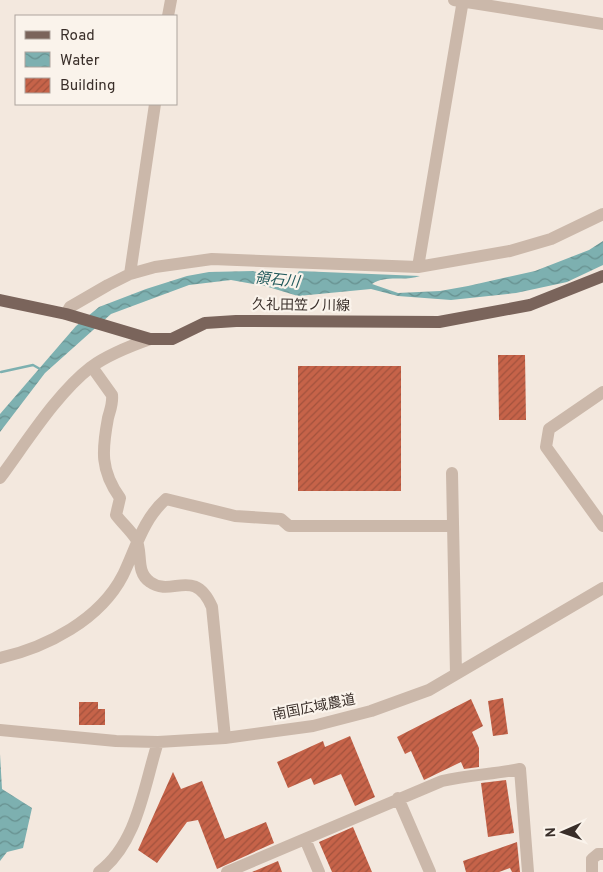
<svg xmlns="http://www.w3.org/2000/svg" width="603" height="872" font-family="Overpass,'Noto Sans JP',sans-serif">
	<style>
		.water { fill: url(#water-waves) }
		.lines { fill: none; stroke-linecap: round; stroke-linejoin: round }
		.stream { stroke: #7db0b0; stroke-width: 2.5 }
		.building { fill: url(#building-hatch) }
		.minor { stroke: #cbb8aa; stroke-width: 12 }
		.major { stroke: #7a645b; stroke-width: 12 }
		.labels { text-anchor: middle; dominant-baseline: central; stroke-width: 4.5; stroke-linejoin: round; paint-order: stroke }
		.street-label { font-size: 14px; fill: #392e29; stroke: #faf3eb }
		.water-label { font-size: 15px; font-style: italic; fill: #1f585a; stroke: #faf3eb }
	</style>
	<defs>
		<pattern id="water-waves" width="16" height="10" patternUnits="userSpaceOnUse" patternTransform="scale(1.25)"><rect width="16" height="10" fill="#7db0b0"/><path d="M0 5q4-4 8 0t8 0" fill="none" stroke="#67908f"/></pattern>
		<pattern id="building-hatch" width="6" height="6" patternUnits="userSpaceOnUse" patternTransform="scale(1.25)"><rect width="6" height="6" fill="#c66349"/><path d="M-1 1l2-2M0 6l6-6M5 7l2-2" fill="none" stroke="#a2523d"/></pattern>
	</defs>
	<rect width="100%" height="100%" fill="#f3e8de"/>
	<path class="water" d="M603,241v24l-36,17 -51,11 -65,7 -53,-4 -27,-7 -73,7 -33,-10 -34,-6 -42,5 -78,29 -66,59 -45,59v-18l76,-88 23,-19 47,-18 41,-13 22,-4 44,-1 20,6h22l4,-6 121,5c-16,6 -33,-2 -48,8l26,9 42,-2 28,-5 67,-15 54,-21z
		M0,754l2,35 30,19 -9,40 -16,4 -7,9z"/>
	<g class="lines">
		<path class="stream" d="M1,372l32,-7 7,4"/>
	</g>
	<path class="building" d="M498,355h27l1,65h-27z
		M298,366h103v125h-103z
		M503,698l5,36 -15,2 -5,-35z
		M471,699l12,27 -11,6 7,16v19l-15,2 -3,-7 -37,18 -13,-29 -6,3 -8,-17z
		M79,702h19v7h7v16h-26z
		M350,736l25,61 -20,9 -14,-32 -27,11 -3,-7 -23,10 -11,-26 46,-21 2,6z
		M173,772l8,17 21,-8 23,58 41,-17 8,21 -57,26 -19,-49 -11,2 -30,41 -19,-13z
		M506,780l8,53 -26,4 -7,-54z
		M353,827l19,45h-40l-13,-30z
		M517,842l3,30h-8l-2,-4 -11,4h-33l-3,-11z
		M278,861l4,11h-30z"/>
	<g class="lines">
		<path class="minor" d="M454,0l149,24
			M168,16l3,-16
			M418,267l45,-267
			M130,274l25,-170
			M66,314l4,-7 38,-22 22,-11 25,-7 57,-8 206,8 92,-16 41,-12 52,-25
			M92,367l20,28c1,9 -2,15 -4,23 -6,32 -8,52 12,80l-4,17c6,8 14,15 20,24 7,13 -1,33 14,43 22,16 44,-16 62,25l13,131
			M603,392l-54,37 -3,18 57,79
			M452,473l4,201
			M0,478c26,-35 57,-85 91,-111 18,-13 39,-21 59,-28
			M0,658c47,-11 100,-38 123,-83 13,-27 20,-56 43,-76l69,17 46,3 8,7h163
			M0,730l116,11 42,1 67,-4 88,-12 58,-15 58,-21 174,-102
			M398,798l32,74
			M305,839l14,33
			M99,872c39,-29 45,-87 59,-130
			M227,872l215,-91c26,-6 52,-7 78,-12l8,103
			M592,872v-13l6,-5h5"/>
		<path class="major" d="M0,300l66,14 84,25h22l33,-16 31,-2 203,1 91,-17 73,-29"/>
	</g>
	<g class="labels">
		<g class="street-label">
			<text transform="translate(301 306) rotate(1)">久礼田笠ノ川線</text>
			<text transform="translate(314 708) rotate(-11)">南国広域農道</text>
		</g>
		<g class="water-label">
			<text transform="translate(277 281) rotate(6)">領石川</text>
		</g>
	</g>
	<rect x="15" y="15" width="162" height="90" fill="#faf3eb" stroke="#ada49d"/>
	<rect x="25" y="31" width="25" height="8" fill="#7a645b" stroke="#ada49d"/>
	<text x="60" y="40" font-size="15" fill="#392e29">Road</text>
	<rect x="25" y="52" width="25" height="15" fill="url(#water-waves)" stroke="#ada49d"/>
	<text x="60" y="65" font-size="15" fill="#392e29">Water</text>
	<rect x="25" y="78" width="25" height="15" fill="url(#building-hatch)" stroke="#ada49d"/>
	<text x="60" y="90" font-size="15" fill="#392e29">Building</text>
	<g transform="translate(563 832) rotate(268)" stroke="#faf3eb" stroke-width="4" paint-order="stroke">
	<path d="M0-4L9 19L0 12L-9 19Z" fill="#392e29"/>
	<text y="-8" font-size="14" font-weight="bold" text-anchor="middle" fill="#392e29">N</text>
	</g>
</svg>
